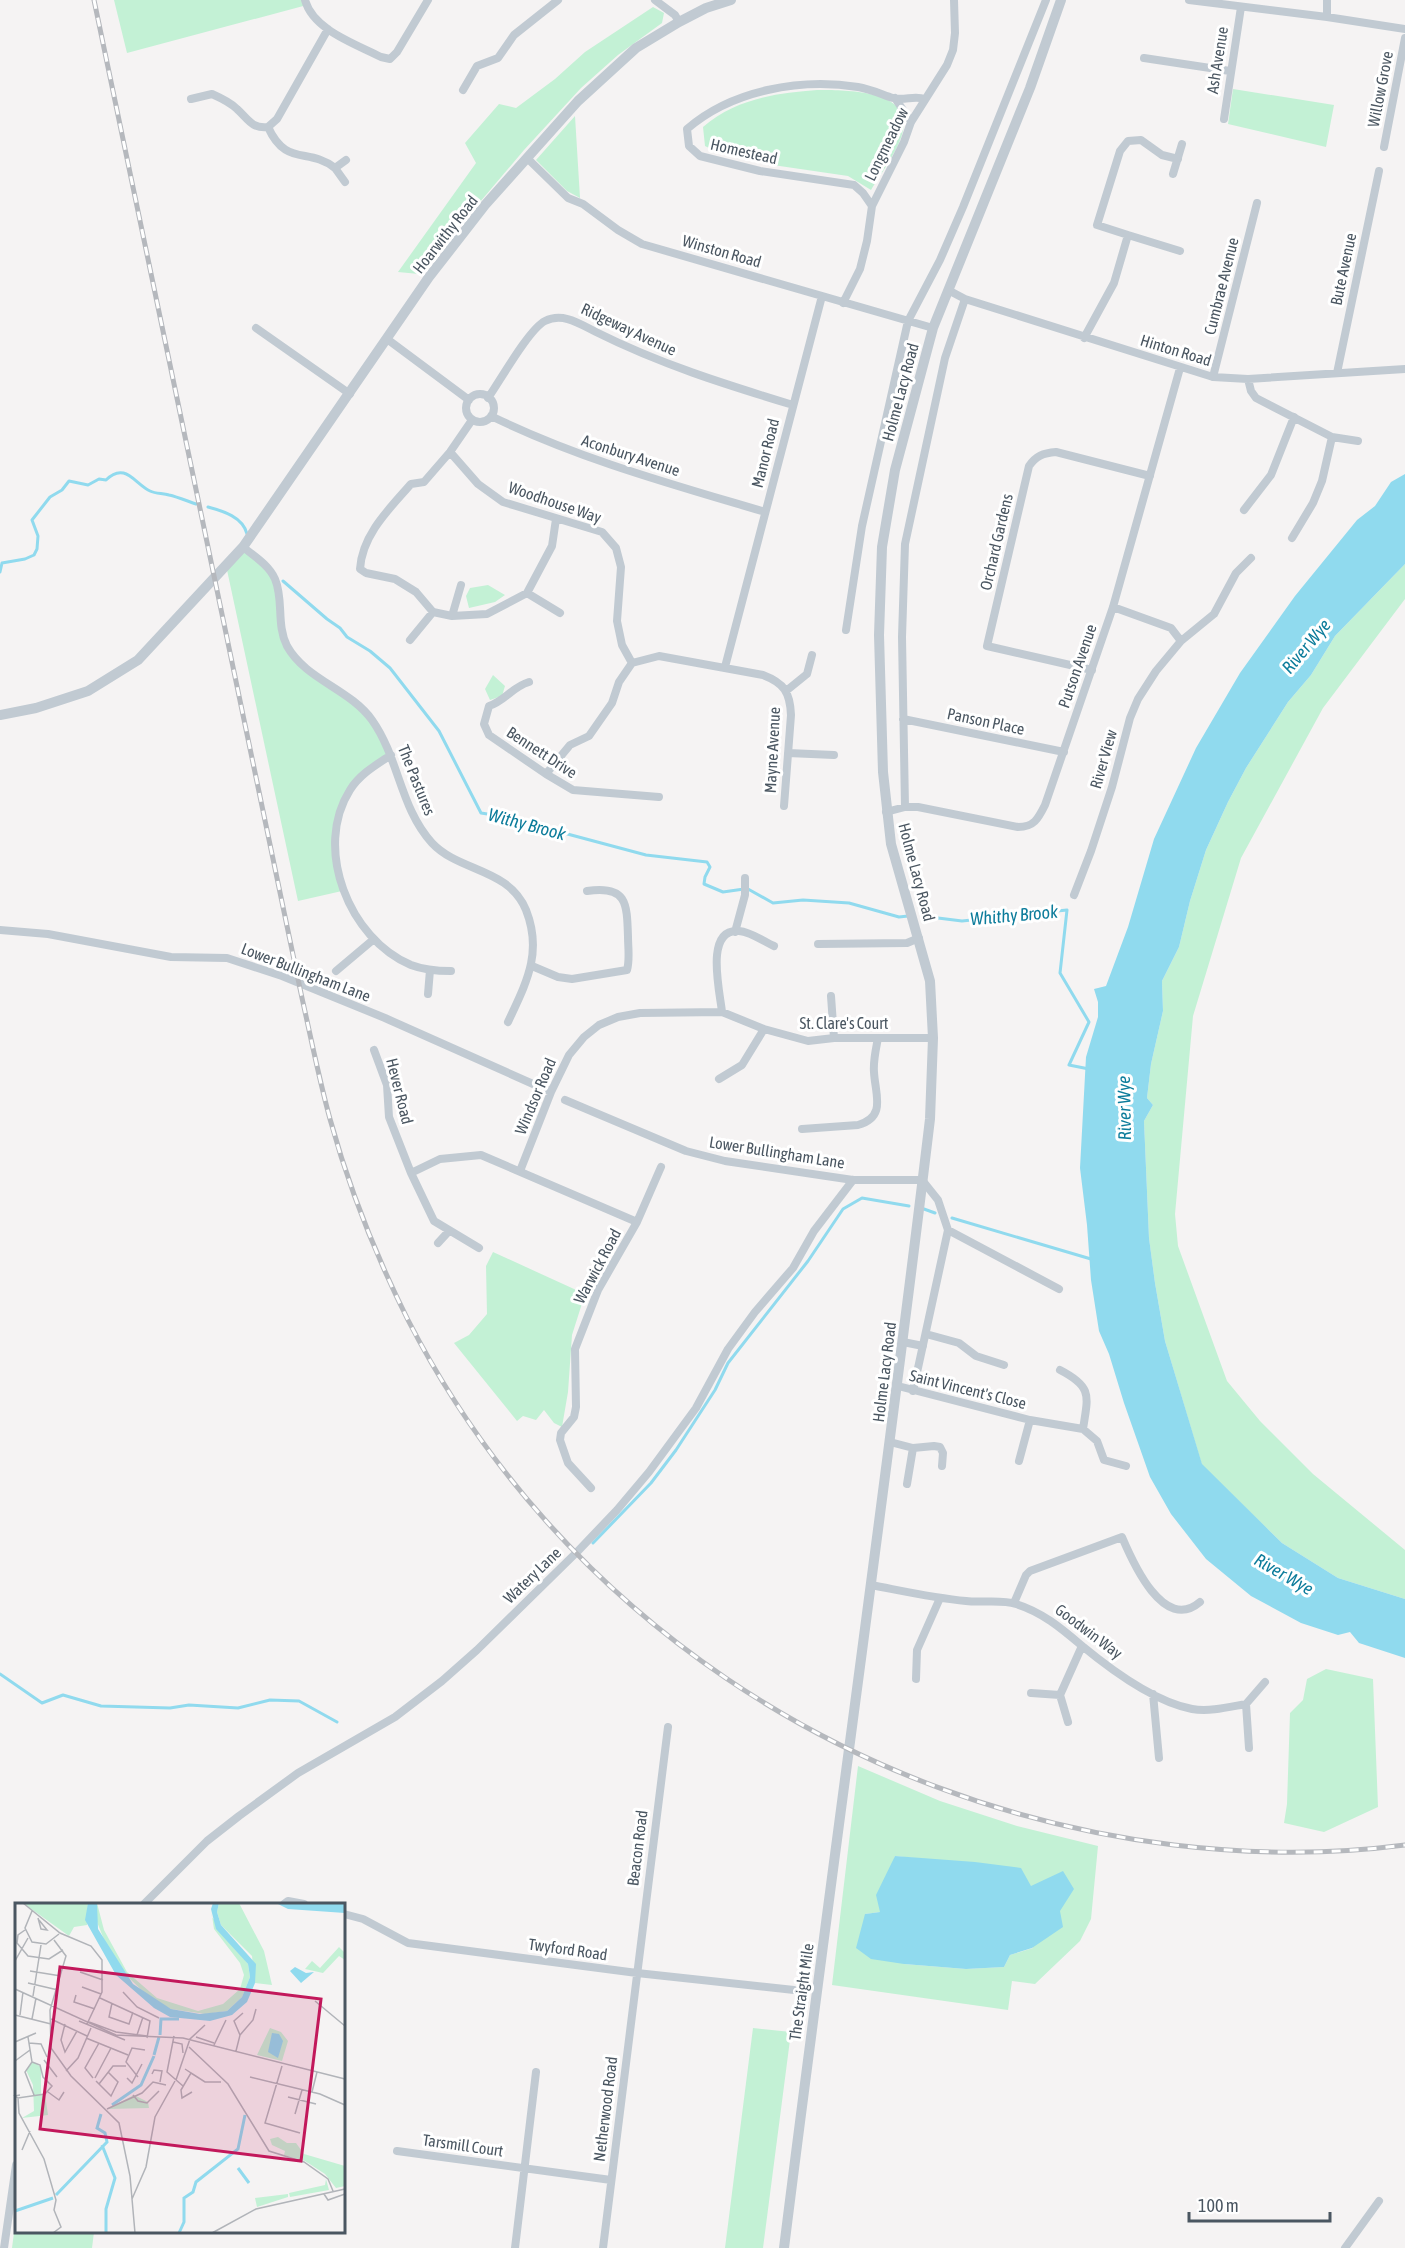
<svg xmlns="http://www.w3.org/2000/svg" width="1405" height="2248" font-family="'Asap Condensed',sans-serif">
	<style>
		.green { fill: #c3f1d5; fill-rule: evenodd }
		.water { fill: #90daee }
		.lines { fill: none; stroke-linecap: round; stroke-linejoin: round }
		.stream { stroke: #90daee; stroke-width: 3 }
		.minor { stroke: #c1cad2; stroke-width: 8 }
		.tertiary { stroke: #c1cad2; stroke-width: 10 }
		.rail-casing { stroke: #b5b8bd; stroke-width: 5 }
		.rail { stroke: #fff; stroke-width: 3; stroke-dasharray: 9; stroke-linecap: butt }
		.labels { text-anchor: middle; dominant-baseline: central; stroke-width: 6; stroke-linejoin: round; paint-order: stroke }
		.street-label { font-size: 16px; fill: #4a5661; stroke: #fff }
		.water-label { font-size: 18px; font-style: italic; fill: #0c7c9b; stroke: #fff }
		.inset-river { fill: none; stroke: #90daee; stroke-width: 3 }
		.inset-road { fill: none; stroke: #b1b4b9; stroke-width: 1.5 }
		.view { fill: #c2185b; fill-opacity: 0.15; stroke: #c2185b; stroke-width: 3 }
		.inset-edge { fill: none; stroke: #4a5661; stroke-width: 3 }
	</style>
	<rect width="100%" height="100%" fill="#f5f3f3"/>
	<path class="green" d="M114,0h191l2,5 -180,48z
		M653,7l11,6 -2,10 -44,32 -37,33 -57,62 -105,124 -21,-2 78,-109 -11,-20 34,-39 17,4 39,-29 30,-27z
		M1233,89l101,16 -8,42 -98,-23z
		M817,90c23,0 88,-1 87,34 -1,21 -23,49 -33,66l-23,-14 -82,-12 -53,-14 -8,-4 -2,-19c32,-28 73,-34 114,-37z
		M575,116l5,82 -13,-7 -31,-31z
		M243,547l26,27 9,19 8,54 84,72 21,37 -31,22 -16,23 -8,41 6,49 -44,10 -71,-331z
		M1405,564v35l-82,109 -82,150 -48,158 -18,198 3,32 49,135 33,40 53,53 92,76v49l-67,-21 -56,-35 -80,-78 -37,-124 -10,-58 -6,-45 -5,-117 9,-16 -6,-7 4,-34 12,-53 -1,-30 17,-34 11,-46 16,-51 22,-48 18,-34 42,-66 23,-27 24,-39z
		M488,585l17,10 -10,7 -26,6 -3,-12 4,-8z
		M493,675l12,11 -3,10 -12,4 -5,-11z
		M493,1252l92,42 -13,41 -4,57 -6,35 -8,-4 -10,-13 -8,10 -13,-4 -6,5 -63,-78 15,-8 18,-21 -1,-48z
		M1326,1669l47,10 5,128 -54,25 -40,-9 3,-19 3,-91 13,-13 4,-21z
		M858,1766l82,35 77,25 81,20 -7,73 -11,22 -45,43 -23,-3 -4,29 -176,-25zM895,1856l37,4 99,26 2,62 -23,7 -6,12 -38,2 -62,-5 -39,-50 15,-2z
		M753,2028l38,4 -28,216h-38z
		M16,2217v15h78l-2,16h-80z"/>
	<path class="water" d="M1405,474v90l-70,72 -24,39 -23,27 -42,66 -18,34 -22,48 -16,51 -11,46 -17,34 1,30 -12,53 -4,34 6,7 -9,16 5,117 6,45 10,58 37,123 80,79 56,35 67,21v59l-46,-15 -9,-11 -12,3 -37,-12 -50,-27 -45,-37 -35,-45 -21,-37 -26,-74 -15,-49 -10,-23 -8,-51 -4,-55 -7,-57 6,-111 12,-40v-15l-4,-13 12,-3 22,-59 26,-88 42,-91 44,-75 55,-77 62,-76 18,-14 16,-24z
		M895,1856l80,6 46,6 10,18 32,-15 11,18 -14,22 3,16 -31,21 -22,7 -6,12 -38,2 -62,-5 -33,-5 -15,-11 9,-34 15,-2 -4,-17z"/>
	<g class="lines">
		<path class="stream" d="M208,507c15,4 35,10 39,27
			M0,572l2,-9 23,-4 9,-4 3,-6 1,-13 -6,-16 18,-23 12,-7 7,-9 19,4 11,-6 7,1c19,-19 29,4 44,11 6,3 13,2 19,4 9,2 18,6 27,9
			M283,581l44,38 13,9 7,9 23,14 20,17 49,63 42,82 19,3 146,39 61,7 3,5 -5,10 -1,7 19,8 21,-3
			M748,889l25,14 30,-3 46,3 50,14 9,-1
			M922,916l40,5 105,-11 -7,63 29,49 -20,43 20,4
			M924,1209l11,4
			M952,1218l139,41
			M593,1543l58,-60 25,-33 39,-60 13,-27 80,-102 35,-52 19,-11 47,8
			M0,1674l42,29 21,-8 38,11 69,2 19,-3 49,3 32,-8 29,1 38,21"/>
		<path class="minor" d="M305,0c8,30 51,44 76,57l9,2 7,-7 31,-52
			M655,0l20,15 4,7
			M1189,0l138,17 78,12
			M1327,17v-17
			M328,29l-51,90 -9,8c18,40 40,20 67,41l11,-8
			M1144,58l86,13
			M463,90l14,-24 21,-8 16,-23 44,-35
			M895,98l16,24
			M191,99l21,-5c9,4 18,8 25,15 11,10 15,20 31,18
			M1224,119l17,-112
			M1384,147l21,-109
			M527,158l41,40 15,6 35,26 24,14 291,84
			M335,168l10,14
			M1173,174l9,-30
			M872,206l-9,-13 -9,-8 -94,-14 -60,-15 -11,-10 -2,-17c45,-39 113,-51 171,-42 12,2 23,7 35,11 10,3 23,-3 31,1
			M1128,235l52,16
			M948,290l17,9 248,78 35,2 157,-10
			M843,303l17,-34 7,-28 5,-35 32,-64 7,-20 36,-57 6,-15 2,-17 -1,-33
			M256,328l94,66
			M1084,338l30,-55 14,-48 -31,-10 23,-74 8,-10 13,-1 21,15 16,4
			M387,339l82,61
			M1337,373l42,-202
			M1213,377l44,-174
			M1248,379l3,12 5,7 76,39 26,4
			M466 408a14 14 0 1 1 28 0a14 14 0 1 1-28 0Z
			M488,398c12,-17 41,-69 57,-77 18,-9 35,3 51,11 64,32 128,52 197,73
			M491,416c88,43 180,68 274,96
			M472,420l-22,32 -26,30 -13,2c-22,25 -49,51 -51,85l6,4 29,6 21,13 17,20 19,4 35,-2 40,-21 25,-47 4,-27
			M450,452l28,32 25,18 99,30 14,16 5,19 -4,54 5,24 10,18
			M1244,510l27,-35 23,-58
			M1292,538l21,-35 9,-22 10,-44
			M243,547c11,9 26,18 32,32 9,21 1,45 12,67 19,34 63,43 85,74 27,38 28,88 60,123 27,29 77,25 94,67 17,43 0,73 -18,112
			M527,593l33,20
			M1113,607l58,21 10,13
			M452,616l9,-31
			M846,630l16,-104 46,-205 32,-61 23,-53 83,-207
			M410,640l23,-28
			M725,667l97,-371
			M1092,670l-105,-24 42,-180c7,-10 14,-13 27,-14l94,24
			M529,682c-17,5 -24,19 -40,24l-5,18 5,11 57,39 27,16 86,7
			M786,691l21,-17 5,-19
			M903,719l161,33
			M788,753l46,2
			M391,755c-15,10 -31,19 -41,35 -37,58 -1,149 61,175 13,5 26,6 40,6
			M546,774l24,-29 19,-9 23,-33 7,-21 13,-19 27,-7 104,19c21,8 27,17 28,40l-7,91
			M905,807l-3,-170 3,-93 40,-186 20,-59
			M886,812l19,-5h13l100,20c16,0 20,-8 27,-22l68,-198 67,-239
			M1074,895l17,-44 21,-64 18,-69 8,-19 18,-28 25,-30 33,-27 22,-41 15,-15
			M0,930l48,4 123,23 56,1 55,18 103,42 166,74
			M735,932l10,-37v-17
			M818,944l89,-1 12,-5
			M532,966l26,11 14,2 55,-9c3,-10 1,-23 1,-33 -1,-34 -1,-52 -41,-46
			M336,971l38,-32
			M428,994l2,-24
			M831,996l3,42
			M722,1012c-2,-20 -18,-84 17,-81 12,1 24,10 35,15
			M374,1050l13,35 2,32 22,56
			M719,1079l23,-14 22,-36
			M565,1100l121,51 39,10 128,19h69l16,20 10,30 -35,161
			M802,1129l56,-4c29,-8 17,-31 16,-53 -1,-11 2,-23 4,-34
			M520,1171l31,-79 18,-37 15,-18 15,-12 19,-8 22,-4 82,-1 42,17 44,12 26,-3h99
			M948,1230l111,59
			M438,1243l11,-12
			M479,1248l-45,-27 -23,-48 29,-14 41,-4 156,67 24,-55
			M926,1334l33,9 17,13 28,9
			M903,1342l20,4
			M1060,1370c33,17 28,26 23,59
			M898,1386l132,34 53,9 14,12 7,19 22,6
			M890,1442l23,6 21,-2 6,1 3,6 -1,13
			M1019,1461l11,-41
			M907,1484l6,-36
			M591,1488l-23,-25 -8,-23 1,-7 13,-16 2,-10 -1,-58 23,-59 39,-68
			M871,1585c32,6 63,13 95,16 16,2 35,-2 50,3 26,8 45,24 65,41 29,24 74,57 111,64 18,3 37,-2 54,-5
			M1014,1603l12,-28 4,-4 92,-34c11,26 42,96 78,65
			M916,1679l1,-29 23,-52
			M1031,1693l29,2 22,-49
			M1153,1694l6,64
			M1060,1695l8,27
			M1249,1748l-3,-44 19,-22
			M144,1904l63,-63 32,-25 59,-43 97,-56 47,-36 35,-31 101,-99 39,-41 32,-38 47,-64 32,-59 27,-37 38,-44 21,-37 39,-51
			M284,1904l4,-3 16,3
			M344,1914l19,5 45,24 229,30 157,17
			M397,2151l214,29
			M4,2248l12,-83
			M515,2248l21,-176
			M603,2248l65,-521
			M1345,2248l34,-47"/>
		<path class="tertiary" d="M0,715l36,-7 52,-17 50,-31 105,-113 186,-270 56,-72 42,-47 51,-57 58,-53 43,-26 27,-14 25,-8
			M784,2248c47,-377 101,-752 146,-1129l3,-81 -3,-57 -39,-137 -8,-72 -4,-137 3,-88 13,-77 38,-142 97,-240 31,-88"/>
		<g class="rail-casing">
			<path id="rail" d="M94,0l208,998c9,40 17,81 28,121 19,69 46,137 78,201 151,294 440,485 766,525 76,9 155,10 231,0"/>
		</g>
		<use href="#rail" class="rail"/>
	</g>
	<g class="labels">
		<g class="street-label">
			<text transform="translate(1217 60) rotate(-81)">Ash Avenue</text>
			<text transform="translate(1380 89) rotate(-79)">Willow Grove</text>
			<text transform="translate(886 144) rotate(-64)">Longmeadow</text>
			<text transform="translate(744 151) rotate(13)">Homestead</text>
			<text transform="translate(445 234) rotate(-52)">Hoarwithy Road</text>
			<text transform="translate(722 251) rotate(16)">Winston Road</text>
			<text transform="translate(1343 269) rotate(-78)">Bute Avenue</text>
			<text transform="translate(1221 286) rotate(-76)">Cumbrae Avenue</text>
			<text transform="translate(629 329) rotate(25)">Ridgeway Avenue</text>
			<text transform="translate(1176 350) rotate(17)">Hinton Road</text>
			<text transform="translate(900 392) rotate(-75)">Holme Lacy Road</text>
			<text transform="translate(765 453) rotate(-76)">Manor Road</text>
			<text transform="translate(631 455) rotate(18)">Aconbury Avenue</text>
			<text transform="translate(555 502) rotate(19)">Woodhouse Way</text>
			<text transform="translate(996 542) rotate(-77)">Orchard Gardens</text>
			<text transform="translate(1077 666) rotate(-71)">Putson Avenue</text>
			<text transform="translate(986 721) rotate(12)">Panson Place</text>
			<text transform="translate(772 750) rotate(-87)">Mayne Avenue</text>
			<text transform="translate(542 752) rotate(33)">Bennett Drive</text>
			<text transform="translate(1103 759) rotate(-74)">River View</text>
			<text transform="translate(417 780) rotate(68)">The Pastures</text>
			<text transform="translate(917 872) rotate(75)">Holme Lacy Road</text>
			<text transform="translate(306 972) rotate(21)">Lower Bullingham Lane</text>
			<text x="844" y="1023">St. Clare's Court</text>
			<text transform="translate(400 1091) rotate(76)">Hever Road</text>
			<text transform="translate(535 1096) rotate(-67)">Windsor Road</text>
			<text transform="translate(777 1152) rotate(9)">Lower Bullingham Lane</text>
			<text transform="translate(597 1266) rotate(-62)">Warwick Road</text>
			<text transform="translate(884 1372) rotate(-83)">Holme Lacy Road</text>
			<text transform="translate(968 1389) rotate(14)">Saint Vincent's Close</text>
			<text transform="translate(532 1575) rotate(-44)">Watery Lane</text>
			<text transform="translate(1089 1631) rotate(37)">Goodwin Way</text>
			<text transform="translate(637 1848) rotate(-83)">Beacon Road</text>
			<text transform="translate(568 1949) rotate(8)">Twyford Road</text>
			<text transform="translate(801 1992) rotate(-82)">The Straight Mile</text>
			<text transform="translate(605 2109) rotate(-83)">Netherwood Road</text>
			<text transform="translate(463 2145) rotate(8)">Tarsmill Court</text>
		</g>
		<g class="water-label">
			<text transform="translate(1306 646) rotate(-50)">River Wye</text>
			<text transform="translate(527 824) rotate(15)">Withy Brook</text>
			<text transform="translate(1014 915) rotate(-5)">Whithy Brook</text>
			<text transform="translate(1124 1108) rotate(-91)">River Wye</text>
			<text transform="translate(1284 1574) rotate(30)">River Wye</text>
		</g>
	</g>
	<g transform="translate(15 1903)">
		<rect width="330" height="330" fill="#f5f3f3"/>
		<path d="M8,0h65l-1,22 -13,2 -5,9zM82,0l7,27 23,42 30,26 41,13 25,-7 17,-15 4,-14 -4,-12 -26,-34 -3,-20 1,8 36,47 2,13 -8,20 -15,14 -22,3 -34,-5 -20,-10 -22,-21 -24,-36 -8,-20zM204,0h20l25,48 8,34 -17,-2 -3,-27 -31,-31 -4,-13zM324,44l6,6v7l-6,-4 -16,17 -18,-4 7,-8 8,7zM255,125l11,4 7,9 -6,20 -25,-6zM18,159l8,5v27h4l3,21 -26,3 12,-7 -1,-26 -7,-15zM119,192l14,7 1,6 -42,1zM263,234l9,6h9l8,11 41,12v20l-9,2 -11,-14 -20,-13 -21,-6 1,-4 -13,-6 -2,-6zM311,276l3,11 -39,7 -1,-4 36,-8zM273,291v3l-31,10 -2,-9z" fill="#c3f1d5"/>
		<path d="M73,0h9l1,26 35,55 38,25 29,5 27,-3 15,-14 8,-20 -2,-13 -32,-35 -5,-20 2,-6h6l-2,9 4,13 35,39 -1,19 -8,19 -15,13 -22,6 -40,-4 -16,-9 -38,-33 -31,-55zM261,0h69v10l-57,-4zM280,64l11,6 8,-1 -13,11 -11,-12zM257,130l7,1 4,7 -5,17 -10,-6z" fill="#90daee"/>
		<path class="inset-river" d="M145,132l1,-16h18M139,152l5,-18M97,202l29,-20 13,-29M87,242l13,33 -9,31v24M223,265l11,15M41,292l51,-53 -2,-9 -8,-5 4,-14M0,308l38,-13M164,330l5,-11v-24l9,-6 3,-10 42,-33 7,-34"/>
		<path class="inset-road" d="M8,0l37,30 31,13 11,14v32l-15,32M17,8l-7,17 7,14 14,2 13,-10M23,15l3,11 6,1 -8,-10M10,27l-7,5 -1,8 11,13 21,3 14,-9M39,37l12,16 -16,54 1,38 20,28 48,47 11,53 5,57M15,68l31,5M65,69l23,8M13,80l30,7M67,84l19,7M0,86l101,46 67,3 162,41M0,86v-28l13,-23M108,89l14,15 22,11M61,92l-2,7 21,7M18,93l8,-51M85,95l50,23 -3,17M300,98l30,25M97,100l-3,14 20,7 4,-12M0,112l36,9M5,112l3,-23M17,116l4,-21M36,116l36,17M64,118l46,19M74,119l27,10 31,4M50,121l-4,16 4,12 12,-21M122,132l6,-18M225,132l-6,-14 9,-8M159,133l-7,36 16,14M13,134l4,25M181,134l18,6M71,135l42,17M0,139l21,-9M158,139l9,2 1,9M14,140l12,1 6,13M199,142l12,-25M174,144l39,37 41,67 35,11 24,17 5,12M221,148l4,-16 13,-15 3,-11M29,157l13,17M0,158l15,-11M267,163l-17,57 35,10M170,166l6,4 -10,17 1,8 10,-6M51,168l12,-13 13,-30M176,170l14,9h16M137,171l2,-4 8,1 -2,11M123,174l-12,-15 6,-14 13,2M235,174l70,17 25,11M78,175l-8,-10 14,-25M80,175l16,-30M112,175l5,5 10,-19M161,177l14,-41 15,-14M81,178l15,15 7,-14 -10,-10M84,181l14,-18h13M33,189l11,8 5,-8M297,189l5,-20M5,192l-5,1 3,2 27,-4 7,-8 -9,-9 -3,-12 -8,-3 -7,10 9,23M118,192l5,6 9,2 12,-12M273,194l28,7M3,195l1,15 25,46 12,41 -2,10 7,17 -8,6M92,206l35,-16 11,-11 13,3M280,211l7,-24M7,247l8,-19M309,291l4,6 17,-6M117,296l14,-32 9,-50 20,-36M197,330l44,-24 89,-20"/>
		<path class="view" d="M45,64l261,32 -20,162 -261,-32z"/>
		<rect width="330" height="330" class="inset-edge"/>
	</g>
	<path d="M1189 2212v9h141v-9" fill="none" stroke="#4a5661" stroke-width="3"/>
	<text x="1198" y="2212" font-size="18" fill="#4a5661" stroke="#ffffff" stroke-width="4.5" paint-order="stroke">100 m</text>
</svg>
